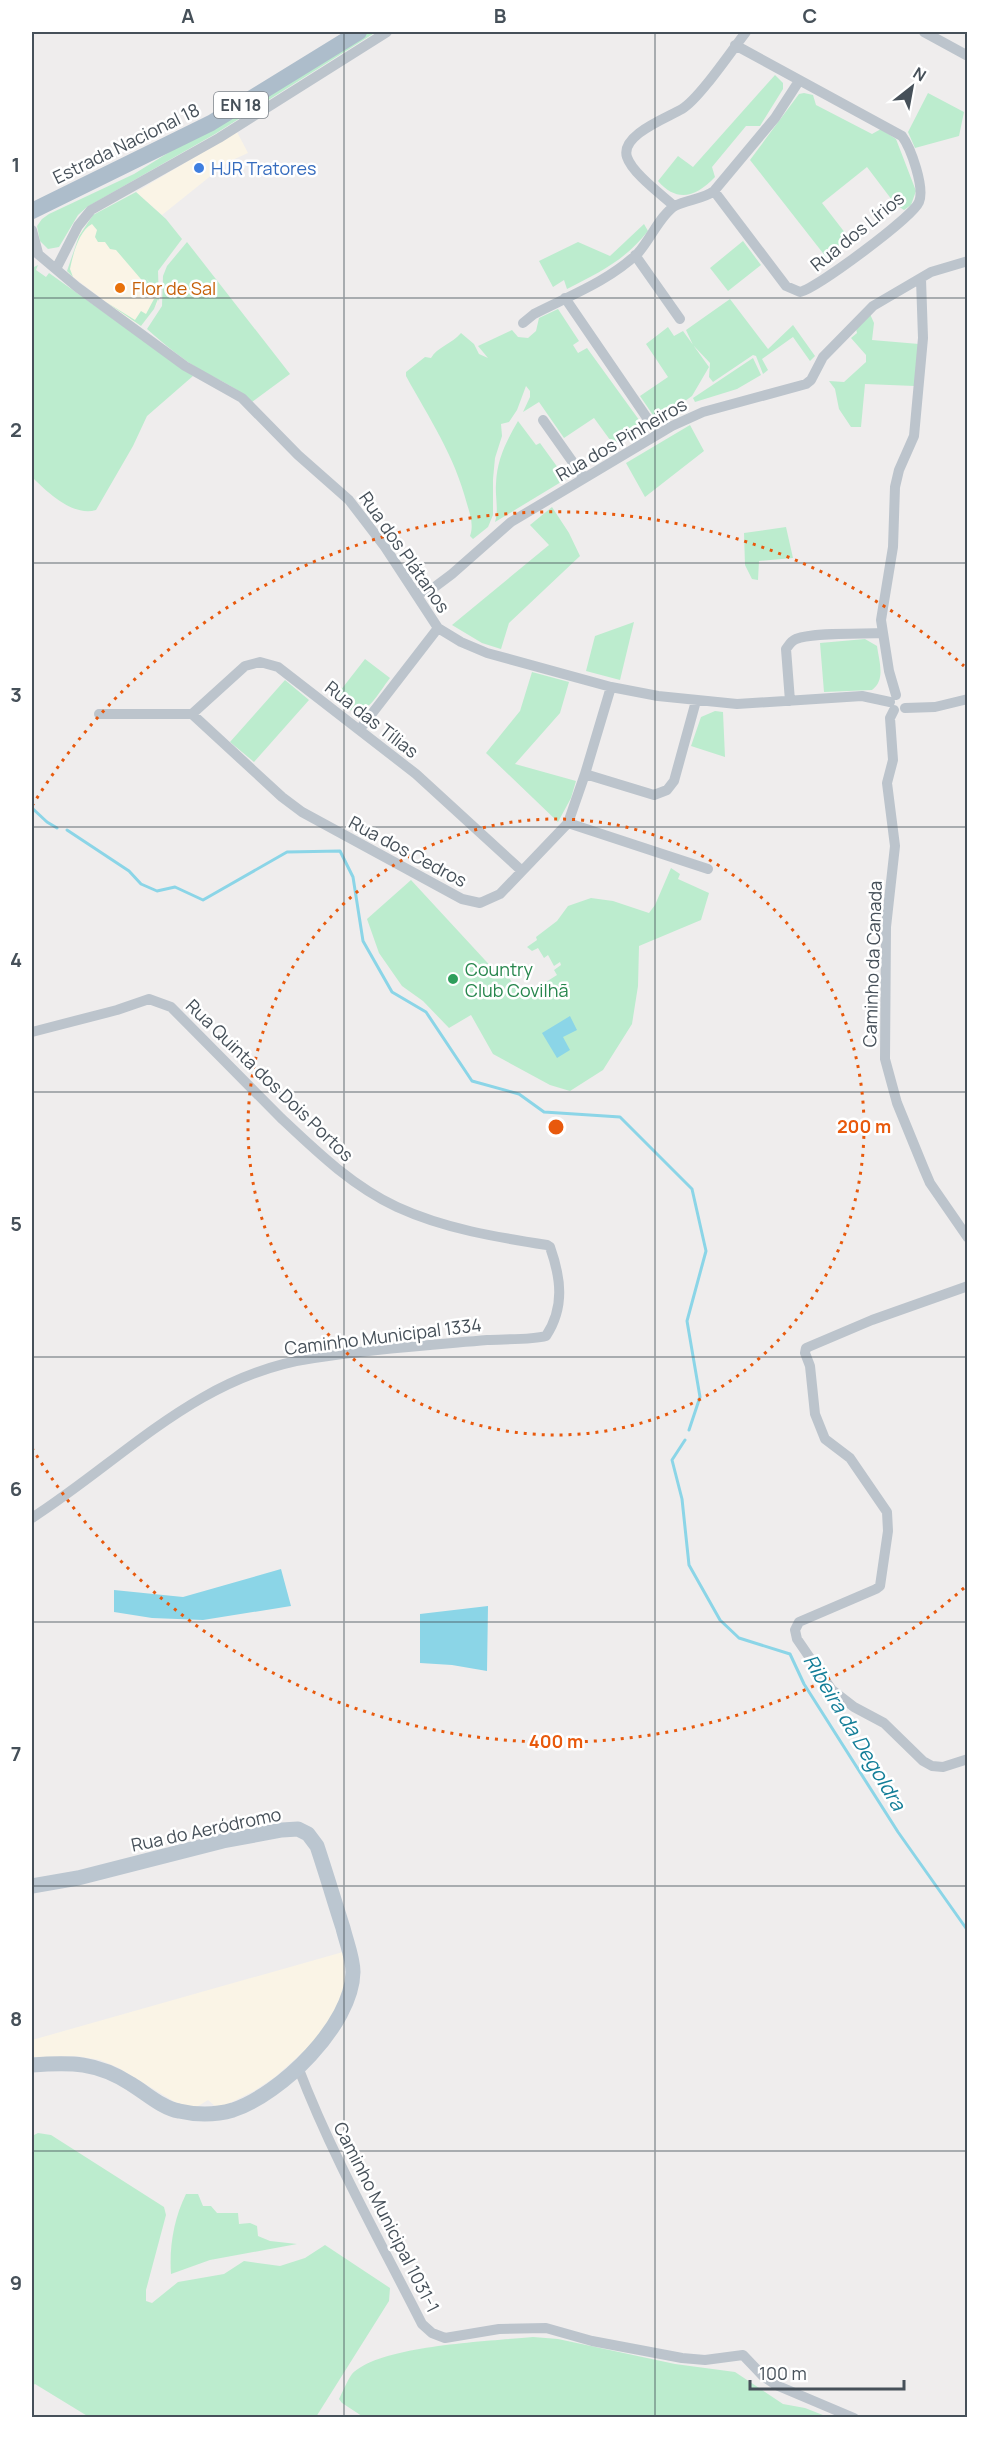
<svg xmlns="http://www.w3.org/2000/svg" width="999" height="2449" font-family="Manrope,sans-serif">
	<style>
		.commercial { fill: #faf4e6 }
		.green { fill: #bcecce }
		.water { fill: #8bd5e7 }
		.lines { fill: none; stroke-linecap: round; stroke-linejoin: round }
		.stream { stroke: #8bd5e7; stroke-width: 3 }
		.minor { stroke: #bcc4cc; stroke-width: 10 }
		.secondary { stroke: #bbc6d0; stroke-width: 15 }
		.primary { stroke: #adbdcb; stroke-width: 16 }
		.grid { fill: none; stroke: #465059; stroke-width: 1.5; stroke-opacity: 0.55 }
		.ring { fill: none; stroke: #e8590c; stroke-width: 3; stroke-dasharray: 3 6 }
		.shop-dot { fill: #3f7fe0; stroke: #fff; stroke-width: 2 }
		.food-dot { fill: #e8710a; stroke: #fff; stroke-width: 2 }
		.leisure-dot { fill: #2e9e5b; stroke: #fff; stroke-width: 2 }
		.labels { text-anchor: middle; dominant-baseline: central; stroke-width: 5; stroke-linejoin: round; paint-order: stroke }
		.shield { fill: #fff; stroke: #7e848b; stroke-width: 1.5 }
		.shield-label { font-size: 16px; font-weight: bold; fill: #465059 }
		.street-label { font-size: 18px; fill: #465059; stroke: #fff }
		.shop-label { font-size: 18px; fill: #366cbe; stroke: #fff; text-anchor: start }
		.food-label { font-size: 18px; fill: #c56008; stroke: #fff; text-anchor: start }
		.leisure-label { font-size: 18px; fill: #27864d; stroke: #fff; text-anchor: start }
		.water-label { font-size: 20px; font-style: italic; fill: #137e98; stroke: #fff }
		.centre { fill: #e8590c; stroke: #fff; stroke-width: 3 }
		.ring-label { font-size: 18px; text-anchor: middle; font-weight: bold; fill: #e8590c; stroke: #fff; stroke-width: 5; stroke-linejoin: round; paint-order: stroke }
		.neatline { fill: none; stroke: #465059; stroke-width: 2 }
		.grid-label { font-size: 20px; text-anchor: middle; font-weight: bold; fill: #465059 }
	</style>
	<rect width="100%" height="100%" fill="#efeded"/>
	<path class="commercial" d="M237,132l11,21 -20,9 -66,53 -26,-23z
		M92,217l62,72 4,8 -1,7 -16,22 -18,-11 -55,-42 11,-38z
		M343,1952l2,34 -11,26 -22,32 -37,33 -21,14 -28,14 -11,1 -7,-6 -13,8 -20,-6 -56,-34 -19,-8 -23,-4 -45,1v-17z"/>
	<path class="green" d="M363,32h13l-161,102 -128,73 -9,8 -19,32 -11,2 -8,-8 -3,-15 5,-7 7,-5 85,-40z
		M775,75l8,8v6l-23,37h-14l-34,41 3,10c-19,20 -38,26 -57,4l20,-25 15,11z
		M804,93l9,2 3,10 56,29 9,-5 15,10 20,52 -5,14 -7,5 -9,-6 -28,-37 -45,36 27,35 -23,19 -76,-97 49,-66z
		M928,93l36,19 -5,24 -44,12 -7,-16z
		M136,192l30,27 16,20 -24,32 1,30 -1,-2 -4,10 -13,17 -35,-24 29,18 6,-9 5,3 8,-15 4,-1 -3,-9 -10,-12 10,13 -3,2 -36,-42 -6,-1 -5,-7h-7l-3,-5 2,-7 -5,-6c-13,7 -19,30 -22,45l3,8 -6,-6 12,-35 14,-21z
		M644,224l4,7c-24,30 -48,41 -81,58l-3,-9 -11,7 -14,-26 39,-19 32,14z
		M743,241l18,24 -33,26 -18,-23z
		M187,242l103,132 -38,28c-14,-14 -31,-21 -48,-30 -21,-12 -39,-27 -57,-43l15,-23 1,-30 4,-10z
		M38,265l-2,5 10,7 3,-4 144,103 -46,40 -14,30 -37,64c-23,7 -49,-18 -64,-33v-209z
		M730,299l38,50 25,-24 22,31 -5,5 -17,-24 -31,22 6,11 -5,4 -7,-18 -3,-1 -40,27 -4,-5 1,-14 -17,-18 -7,-15z
		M558,309l21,32 -6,4 5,8 9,-5 55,76v3l-29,17 -19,-26 -30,20 -25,-36 -16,10 7,-15v-6l-4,-5 -9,24 -8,12 -8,2 1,12 -7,22 -2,21v36l-5,12 -15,12 -3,-3c4,-11 0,-22 -3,-32 -13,-50 -37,-84 -61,-128v-4l19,-15 6,1c6,-11 21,-14 30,-25l13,11 5,10 9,4 -10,-12 34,-16 6,7 10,1 8,-7 3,-13z
		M870,314l4,9 -2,17 47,4 -4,42 -50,-2 -4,43h-10l-12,-18 -4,-20 -6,-8 15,1 22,-20v-7l-15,-17 6,-5 -1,-4z
		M668,327l6,9 9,-5 26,36 -17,29 -35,25 -17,-25 28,-19 -22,-33z
		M753,358l8,17 -24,14 -42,13 -2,-4z
		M518,421l18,24 4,-2 26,36 -71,43c4,-12 0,-25 1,-38 1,-25 10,-42 22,-63z
		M690,425l14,26 -59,46 -19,-34z
		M552,507l17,26 11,23 -71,67 -8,26 -19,-6 -30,-18 97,-80 -19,-20z
		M786,527l7,31 -34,3 -1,19 -6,-1 -7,-14 -1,-32z
		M634,622l-14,58 -34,-9 9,-35z
		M865,639l12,7c2,15 9,34 -5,44l-48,2 -4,-49z
		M365,659l25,19c-19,25 -26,47 -57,22z
		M532,672l37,10 -9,31 -45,51 61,17 -5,17 -13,24 -72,-69 34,-42z
		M285,680l24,20 -55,62 -24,-20z
		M715,711l8,1 2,45 -34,-11 10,-29z
		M671,868l9,6 -2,5 31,14 -8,27 -62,26 -1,40 -6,38 -29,46 -33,21 -20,-6 -57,-31 -22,-39 -22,13 -26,-27 -21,-15 -23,-33 -12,-34 44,-39 85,92 8,-3 15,25 5,2 33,-21 -3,-5 7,-5 -1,-3 -6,4 -6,-11 -4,3 -6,-10 -6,3 -5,-4 10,-7 -1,-3 21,-16 11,-15 23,-8 22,3 36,12 6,-8z
		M38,2133l13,2 113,72 2,8 -20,75v11l6,2 26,-21 46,-8 20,-13 36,5 25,-8 20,-13 65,43 -1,13 -73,116h-227l-54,-33 -3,2v-250z
		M186,2194h12l5,12h8l6,7h21l1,11 11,-1 7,3 1,10 12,5 27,3 -87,16 -39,14c-2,-27 3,-56 15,-80z
		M533,2337l25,2 117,25 60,8 48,32 22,4 23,9 -463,1 -23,-15 -3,-4c4,-8 8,-18 13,-25 27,-29 140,-33 181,-37z"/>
	<path class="water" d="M570,1016l7,14 -14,7 7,13 -13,8 -15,-25z
		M281,1569l10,37 -88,14 -51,-2 -38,-6v-22l69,7z
		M488,1606l-1,65 -35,-6 -32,-2v-49z"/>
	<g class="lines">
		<path class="stream" d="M32,808l15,14 10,6
			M67,830l62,41 12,13 16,7 18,-4 28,13 84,-48 53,-1 13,26 10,64 29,51 34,20 46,69 47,13 25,18 76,5 72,72 14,62 -19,70 13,76 -11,33
			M685,1440l-13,20 10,39 7,66 31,55 19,18 51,16 14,30 94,148 70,99"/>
		<path class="minor" d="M924,32l44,24
			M714,191l72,95 14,6c18,-5 112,-74 119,-90 6,-14 -8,-54 -17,-66l-167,-91
			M674,206c-12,-11 -42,-33 -47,-49 -7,-22 40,-39 55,-48 17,-10 50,-59 64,-77
			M32,230l6,23
			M32,249l45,38 108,79 57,32 56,57 51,45 36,47 53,81 23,14 26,11 124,34 47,9 79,8 125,-8 28,6
			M635,255l45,64
			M56,269l22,-43 13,-16 128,-72 168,-106
			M565,298l93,136
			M523,323l11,-9c35,-18 75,-33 104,-61 12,-13 23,-39 37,-47 12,-7 27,-6 39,-15l61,-73 24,-37
			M543,420l41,58
			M416,594l16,-5 20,-15 59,-52 161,-96 31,-14 103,-28 5,-4 12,-23 50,-51 58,-34 37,-11
			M896,695l-7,-24 -8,-51 12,-73 2,-60 4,-17 15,-34 9,-98 -2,-59
			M790,701l-4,-52c3,-4 5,-8 10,-10 18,-7 65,-5 87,-6
			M905,708l30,-1 33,-8
			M894,710l-4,8 3,42 -6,23 8,63 -9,81 -1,132 12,44 27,66 6,14 38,55
			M99,714h93l90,83 20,15 160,87 18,4 20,-9 68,-71 17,-49 26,-87
			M192,714l53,-48 15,-4 18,5 138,107 106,97
			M360,729l78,-101
			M585,774l69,21 13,-5 7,-9 22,-80
			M568,823l140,46
			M32,1032l85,-22 32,-11 22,8c37,37 73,74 110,111 35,33 71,68 116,89 48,22 99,30 150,38l3,2c11,31 15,60 -4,89 -14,4 -43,3 -59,4 -57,5 -116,9 -173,18 -115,16 -189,100 -282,160
			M968,1286l-96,34 -66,28 -1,5 5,13 5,48 10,25 25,19 37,54 1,19 -8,55 -4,3 -77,33 -4,8 2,9 35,51 22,17 30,16 39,38 9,5 11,1 25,-8
			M298,2067c34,89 81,172 124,257l10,9 13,5 54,-9 47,-1 46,13 90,17 23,2 38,-5 20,21 13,9 78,33"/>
		<path class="secondary" d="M32,1886l46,-8 145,-37 59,-11 16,-1 10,5 9,12c9,27 17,54 26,82 3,13 10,30 10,44 -1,53 -72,122 -120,138 -17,5 -37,5 -54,1 -17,-3 -33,-18 -48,-27 -34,-22 -60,-22 -99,-19"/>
		<path class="primary" d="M32,211l179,-88 148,-91"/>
	</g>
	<path class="grid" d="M344,32v2386M655,32v2386M32,298h936M32,563h936M32,827h936M32,1092h936M32,1357h936M32,1622h936M32,1886h936M32,2151h936"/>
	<g class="ring">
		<circle cx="556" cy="1127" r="308"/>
		<path d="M964 1588A615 615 0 0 1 32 1448M32 806A615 615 0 0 1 964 666"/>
	</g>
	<circle class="shop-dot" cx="199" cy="168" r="6"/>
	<circle class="food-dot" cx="120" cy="288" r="6"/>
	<circle class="leisure-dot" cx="453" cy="979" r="6"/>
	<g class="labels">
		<rect class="shield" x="214" y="92" width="54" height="26" rx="4.5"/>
		<g class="shield-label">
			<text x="241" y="105">EN 18</text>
		</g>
		<g class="street-label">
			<text transform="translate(126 143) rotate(-26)">Estrada Nacional 18</text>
			<text transform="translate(857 231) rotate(-39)">Rua dos Lírios</text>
			<text transform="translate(621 439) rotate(-30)">Rua dos Pinheiros</text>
			<text transform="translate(405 552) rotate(55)">Rua dos Plátanos</text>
			<text transform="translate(372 719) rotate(38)">Rua das Tílias</text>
			<text transform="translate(408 851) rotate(28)">Rua dos Cedros</text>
			<text transform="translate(872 964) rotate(-88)">Caminho da Canada</text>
			<text transform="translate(270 1080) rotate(44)">Rua Quinta dos Dois Portos</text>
			<text transform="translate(383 1336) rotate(-7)">Caminho Municipal 1334</text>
			<text transform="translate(206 1829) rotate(-12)">Rua do Aeródromo</text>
			<text transform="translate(387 2217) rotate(63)">Caminho Municipal 1031-1</text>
		</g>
		<g class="shop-label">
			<text x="211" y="168">HJR Tratores</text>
		</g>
		<g class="food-label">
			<text x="132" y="288">Flor de Sal</text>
		</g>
		<g class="leisure-label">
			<text x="465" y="969">Country<tspan x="465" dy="21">Club Covilhã</tspan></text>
		</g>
		<g class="water-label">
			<text transform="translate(855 1732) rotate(59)">Ribeira da Degoldra</text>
		</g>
	</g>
	<circle cx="556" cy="1127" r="9" class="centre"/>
	<g class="ring-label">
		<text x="864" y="1133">200 m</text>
		<text x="556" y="1748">400 m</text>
	</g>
	<rect width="999" height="2449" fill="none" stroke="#ffffff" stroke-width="66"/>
	<g transform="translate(912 87) rotate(31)" stroke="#ffffff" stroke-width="4.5" paint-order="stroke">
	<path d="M0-4.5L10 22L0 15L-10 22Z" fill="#465059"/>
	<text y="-9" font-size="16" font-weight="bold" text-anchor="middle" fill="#465059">N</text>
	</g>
	<path d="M750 2380v9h154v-9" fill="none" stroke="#465059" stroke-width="3"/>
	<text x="759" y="2380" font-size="18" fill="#465059" stroke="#ffffff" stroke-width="4.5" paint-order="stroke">100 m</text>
	<rect x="33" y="33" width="933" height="2383" class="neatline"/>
	<g class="grid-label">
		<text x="188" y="23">A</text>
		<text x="500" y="23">B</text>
		<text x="810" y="23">C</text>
		<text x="16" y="172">1</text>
		<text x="16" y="437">2</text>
		<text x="16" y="702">3</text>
		<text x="16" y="967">4</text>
		<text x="16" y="1231">5</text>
		<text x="16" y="1496">6</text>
		<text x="16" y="1761">7</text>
		<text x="16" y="2026">8</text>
		<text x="16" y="2290">9</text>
	</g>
</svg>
